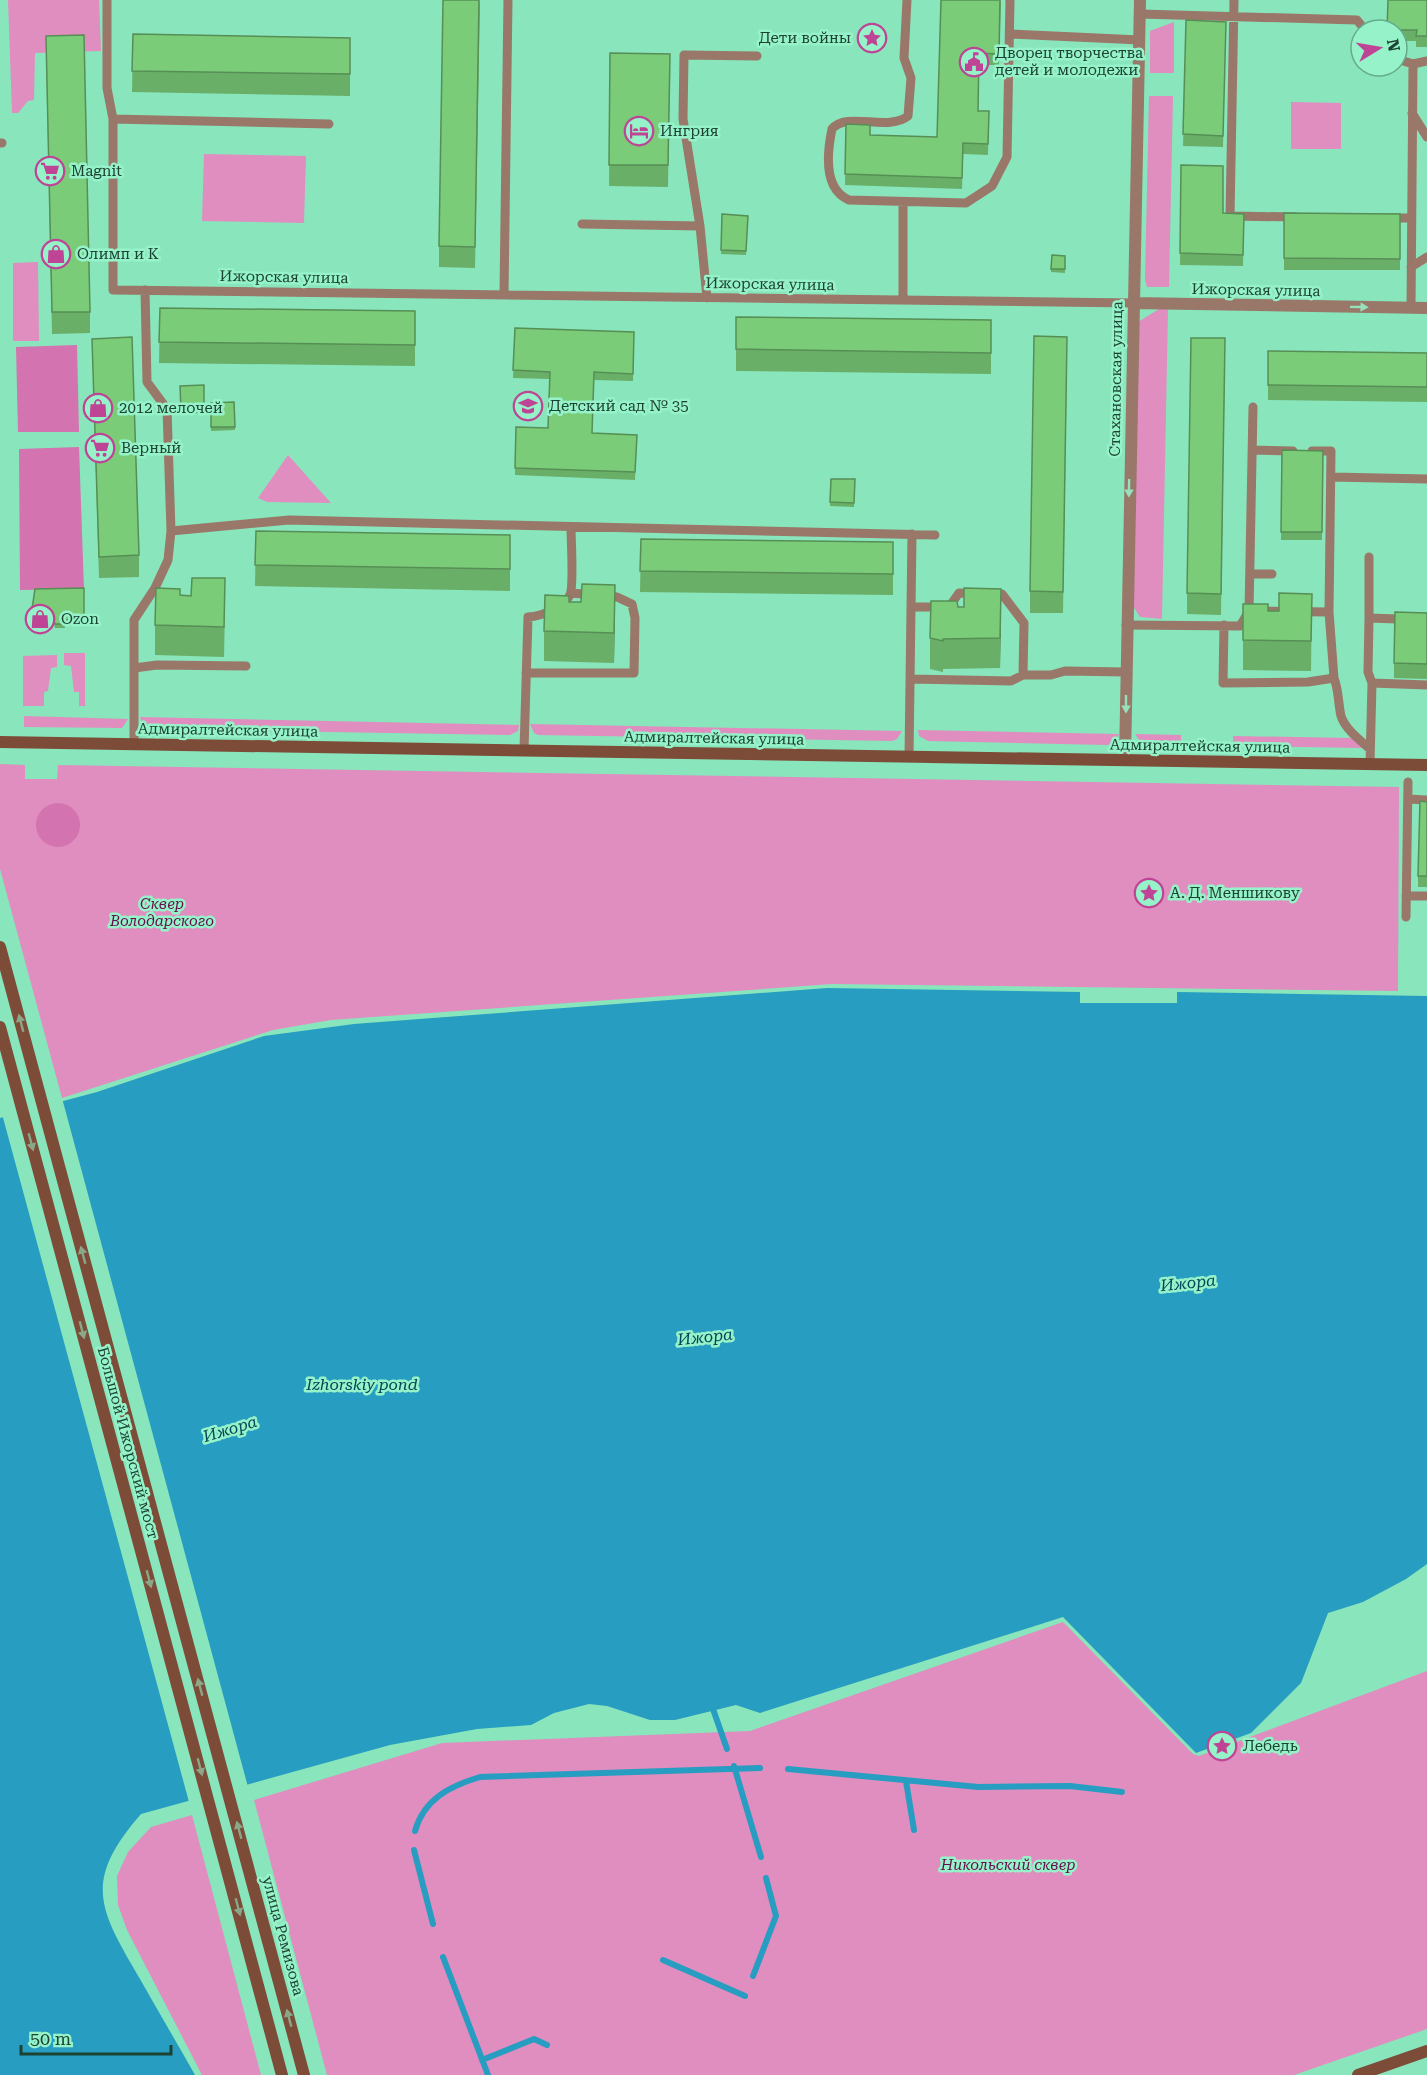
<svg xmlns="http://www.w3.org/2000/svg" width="1427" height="2075" font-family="'Roboto Serif',serif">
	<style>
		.green { fill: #e08dbf }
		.forest { fill: #d373af }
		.water { fill: #269dc1 }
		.pier { fill: #89e5bc }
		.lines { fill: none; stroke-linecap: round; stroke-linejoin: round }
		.stream { stroke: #269dc1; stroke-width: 6 }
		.lane { stroke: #997769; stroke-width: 9 }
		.street { stroke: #997769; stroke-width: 12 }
		.secondary { stroke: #7c4c38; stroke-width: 12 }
		.wall { fill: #6aaf68 }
		.shaded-wall { fill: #568f55 }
		.building { fill: #7bcc79; stroke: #568f55; stroke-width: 1.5 }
		.oneway { fill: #96e0bb }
		.oneway2 { fill: #8aa888 }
		.labels { text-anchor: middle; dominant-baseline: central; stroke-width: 5; stroke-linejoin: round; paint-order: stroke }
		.poi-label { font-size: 15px; fill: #1c4232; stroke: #96f3c9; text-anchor: start }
		.street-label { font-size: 15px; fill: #1c4232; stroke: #96f3c9 }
		.park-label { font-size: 15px; font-style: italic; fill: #660e4c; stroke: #96f3c9 }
		.water-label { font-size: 16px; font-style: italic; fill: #004558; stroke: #96f3c9 }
	</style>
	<rect width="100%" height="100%" fill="#89e5bc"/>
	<path class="green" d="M8,0h91l2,51 -66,2 -1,47 -6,1 -10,12h-6z
		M1174,22v51h-24v-42z
		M1149,96h24l-4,191h-22l-2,-8z
		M1291,102l50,1v46h-50z
		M204,154l102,2 -2,67 -102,-2z
		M38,262l1,79h-26v-78z
		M1159,309h9l-6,310 -22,-2 -7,-11 5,-284z
		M288,455l43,48 -64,-1 -9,-4z
		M64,653h21v53h-6v-14h-5l-3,-26 -7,-1z
		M57,655v12l-6,1 -3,23 -4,1v14h-21v-50z
		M24,716l104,3 -6,9 -98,-1z
		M140,717l379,8 -1,6 -8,4 -361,-6 -6,-4z
		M530,724l372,7 -5,8 -5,2 -354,-6 -4,-2z
		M918,730l201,4 -4,8 -7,3 -180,-4 -9,-5z
		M1135,734l46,1v10l-39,-1z
		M1233,736l119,2 11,10 -130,-2z
		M0,764l25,1v14h32l1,-14 1341,22 -1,204 -566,-7 -501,36 -58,10 -211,68 -62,-229z
		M1063,1622l130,132 6,2 228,-85v358l-133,46h-967l-73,-275 188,-57 308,-12z
		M192,1815l69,260h-59l-75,-145 -9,-25 -1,-29 11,-24 23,-25z"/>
	<path class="forest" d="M77,345l2,87h-61l-2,-85z
		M79,447l5,142 -64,1 -1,-141z
		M36 825a22 22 0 1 1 44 0a22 22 0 1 1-44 0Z"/>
	<path class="water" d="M827,988l253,4v10l96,1 1,-11 250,4v568l-21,15 -43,23 -35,11 -27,70 -50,50 -55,20 -133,-136 -303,96 -24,-8 -61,15h-25l-43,-14 -18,-2 -35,9 -23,12 -54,4 -87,16 -249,69c-59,68 -42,95 -1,165 18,32 37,64 55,96h-195v-957l97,-26 167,-56 90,-12z"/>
	<path class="pier" d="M1080,992h3v8h91v-8h3v11h-97z
		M62,1098l186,689 -59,15 -187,-688z"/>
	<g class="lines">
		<path class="stream" d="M713,1709l14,40
			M734,1766l27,91
			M788,1769l190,18 92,-1 52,6
			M906,1781l8,49
			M415,1831c9,-32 35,-45 65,-54l280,-9
			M414,1850l19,74
			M443,1957l45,118
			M663,1960l82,36
			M753,1976l23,-60 -10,-38
			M482,2060l52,-21 13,6"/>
		<path class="lane" d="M107,0v88l6,31v171l1020,13
			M907,0l-3,58 7,20 -3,38c-20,16 -61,-5 -76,13 -5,24 -9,60 17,71l117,3 26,-17 15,-29 3,-157
			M1234,0l-4,216 65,1
			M1140,14l217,6 8,10
			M1010,34l130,6
			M1397,59l16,5 -2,244
			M1413,64l14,-3
			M1412,113l15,24
			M113,119l216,5
			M0,143h2
			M1389,218h22
			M582,224l118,2
			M1411,267l16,-10
			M504,294l4,-294
			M707,298l-7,-72 -17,-107 1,-64 73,1
			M903,300v-98
			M1253,450l40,1
			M1332,477l95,2
			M171,531l118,-11 646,15
			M1369,557v61
			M1250,574h22
			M991,594h11l22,29 -1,52
			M911,607h38l10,-14 15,1
			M1258,611l71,1 2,-161h-19
			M1126,625l114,1 9,-15 4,-204
			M1224,625l-1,58 85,-1 26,-4 -5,-66
			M134,668l23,-3 89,1
			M526,673h108l1,-55 -3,-14 -15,-7 -46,-4
			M1334,678c5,13 4,25 7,38 4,13 19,24 29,33
			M911,679l100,2 12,-6h28l14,-4 61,1
			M1372,683l55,2
			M134,744v-124l21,-32 13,-28 3,-29 -4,-122 -20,-27 -2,-92
			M524,750l4,-133c14,-1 35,-9 42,-22 4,-9 1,-54 1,-68
			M909,757l3,-223
			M1370,764l2,-81 -4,-11 1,-54 58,2
			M1408,799l19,1
			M1406,896h21
			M1406,917l2,-135"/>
		<path class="street" d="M1133,303l294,5
			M1125,759l15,-759"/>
		<path class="secondary" d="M0,742l1427,23
			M0,947l304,1128
			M0,1027l282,1048
			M1358,2075l69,-24"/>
	</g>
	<path class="wall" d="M480,0l-5,268 -36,-1v-21z
		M1001,0l-2,65h-20l-1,46h11l-1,44 -25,-1 -1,35 -117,-4 1,-61 24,11 67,2z
		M1427,0v47h-11v-6h-19v-11z
		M1186,20l40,2 -3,125 -40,-1z
		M133,34l217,4v58l-218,-4z
		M610,53l60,1 -2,133 -59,-1z
		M46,57l44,255v21l-38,1z
		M1181,165l42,48 21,1 -1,52 -63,-1z
		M1284,213l116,1v56h-116z
		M722,214l26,2 -2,39 -25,-1z
		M1052,255l13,1v17l-14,-1z
		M160,308l255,3v55l-256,-3z
		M736,317l255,3v54l-255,-3z
		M515,328l119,4 -1,49 -39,-1 -2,53 45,2 -2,45 -120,-5 1,-48 32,1 2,-49 -37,-1z
		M92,339l47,216v22l-40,1z
		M1268,351l159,2v49l-159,-2z
		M1067,358l-4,255h-33v-22z
		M1225,360l-4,255 -34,-1v-21z
		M204,385v28l-23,1 -1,-28z
		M234,402l1,28 -24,1v-28z
		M1282,450l41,1 -1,89h-41z
		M831,479h24l-1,28 -24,-1z
		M256,531l254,4v56l-255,-5z
		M641,539l252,3v53l-253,-3z
		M84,588v36h-19v4h-10l-1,-4h-19v-11h-3v-4z
		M1312,594l-1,77 -68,-1v-66l25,7h11z
		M180,595l45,13 -1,49 -69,-2v-30z
		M569,602l46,13 -1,48 -70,-2v-30z
		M958,607l43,12 -1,49 -57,1v3l-13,-3v-31z
		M1427,613v66l-33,-1v-15z
		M1427,802v85h-9v-11z"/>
	<path class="shaded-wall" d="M615,585v30l-1,48v-30z
		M1001,589v30l-1,49v-30z"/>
	<path class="building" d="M443,0h36l-4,247 -36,-1z
		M941,0h59l-1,54 -20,-1 -1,58h11l-1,33 -25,-1 -1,35 -117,-4 1,-50 24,1v10l67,2z
		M1388,0h39v36h-11l1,-6h-30z
		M1186,20l40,2 -3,114 -40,-2z
		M133,34l217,4v36l-218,-3z
		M84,35l6,277h-38l-6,-276z
		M610,53l60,1 -2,111h-59z
		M1181,165l42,1v47l21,1 -1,41 -63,-2z
		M1284,213l116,1v45l-116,-1z
		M722,214l26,2 -2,35 -25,-1z
		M1052,255l13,1v13h-14z
		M160,308l255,3v34l-256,-3z
		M736,317l255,3v33l-255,-4z
		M515,328l119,4 -1,42 -39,-2 -2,61 45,2 -2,37 -120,-4 1,-41 32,1 2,-56 -37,-2z
		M1034,336l33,1 -4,255 -33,-1z
		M132,337l7,218 -40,2 -7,-218z
		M1191,338h34l-4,256 -34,-1z
		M1268,351l159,2v34l-159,-2z
		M204,385v25h-23l-1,-24z
		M234,402l1,25h-24v-24z
		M1282,450l41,1 -1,81h-41z
		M831,479h24l-1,24 -24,-1z
		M256,531l254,4v34l-255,-4z
		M641,539l252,3v32l-253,-3z
		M192,578h33l-1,49 -69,-2 1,-37 24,1v6l11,1z
		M582,584l33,1 -1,48 -70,-2 1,-36 24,1v6h12z
		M84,588v32h-19v4h-10l-1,-3h-19v-12h-3l3,-20z
		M964,588l37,1 -1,49 -57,1v2l-13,-3 1,-37h26l1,6h6z
		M1279,593l33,1 -1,47 -68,-1v-36h25v7h11z
		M1395,612l32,1v51l-33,-1z
		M1420,801l7,1v74h-9z"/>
	<defs><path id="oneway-solid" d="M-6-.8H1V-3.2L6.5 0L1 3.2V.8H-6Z" transform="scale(1.5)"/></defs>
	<g class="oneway">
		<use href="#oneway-solid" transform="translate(1359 307) rotate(1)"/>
		<use href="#oneway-solid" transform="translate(1129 488) rotate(91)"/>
		<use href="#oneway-solid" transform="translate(1126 704) rotate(90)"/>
	</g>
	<g class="oneway2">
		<use href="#oneway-solid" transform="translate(21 1023) rotate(-105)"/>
		<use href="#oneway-solid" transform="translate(31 1142) rotate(75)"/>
		<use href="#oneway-solid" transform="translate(83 1255) rotate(-105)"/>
		<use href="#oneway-solid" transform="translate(82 1330) rotate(75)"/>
		<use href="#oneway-solid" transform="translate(149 1579) rotate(75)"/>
		<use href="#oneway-solid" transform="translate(200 1687) rotate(-105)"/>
		<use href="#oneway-solid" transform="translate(200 1767) rotate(75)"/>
		<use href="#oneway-solid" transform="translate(239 1830) rotate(-105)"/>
		<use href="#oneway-solid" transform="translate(238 1907) rotate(75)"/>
		<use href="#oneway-solid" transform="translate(289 2018) rotate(-105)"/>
	</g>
	<defs>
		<g id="sight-ring" transform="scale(1.5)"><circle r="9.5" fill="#96f3c9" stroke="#bf4495" stroke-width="1.5"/><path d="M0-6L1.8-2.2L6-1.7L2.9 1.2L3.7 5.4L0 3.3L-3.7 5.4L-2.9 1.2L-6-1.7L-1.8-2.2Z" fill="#bf4495"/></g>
		<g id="civic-ring" transform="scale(1.5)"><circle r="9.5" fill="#96f3c9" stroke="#bf4495" stroke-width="1.5"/><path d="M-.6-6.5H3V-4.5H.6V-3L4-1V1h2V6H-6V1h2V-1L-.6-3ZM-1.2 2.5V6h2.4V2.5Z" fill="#bf4495"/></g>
		<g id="hotel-ring" transform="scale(1.5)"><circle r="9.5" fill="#96f3c9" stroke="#bf4495" stroke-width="1.5"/><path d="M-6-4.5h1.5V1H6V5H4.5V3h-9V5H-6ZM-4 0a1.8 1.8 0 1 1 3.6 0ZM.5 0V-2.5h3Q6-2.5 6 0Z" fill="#bf4495"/></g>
		<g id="supermarket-ring" transform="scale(1.5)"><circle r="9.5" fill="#96f3c9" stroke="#bf4495" stroke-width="1.5"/><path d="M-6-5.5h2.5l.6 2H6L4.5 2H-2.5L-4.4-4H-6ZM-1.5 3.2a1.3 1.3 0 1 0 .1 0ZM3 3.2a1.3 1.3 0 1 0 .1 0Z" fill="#bf4495"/></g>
		<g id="shop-ring" transform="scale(1.5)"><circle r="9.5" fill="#96f3c9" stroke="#bf4495" stroke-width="1.5"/><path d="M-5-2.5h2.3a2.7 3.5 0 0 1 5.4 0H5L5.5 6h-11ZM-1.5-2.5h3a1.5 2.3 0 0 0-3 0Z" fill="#bf4495"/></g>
		<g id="school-ring" transform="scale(1.5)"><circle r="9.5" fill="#96f3c9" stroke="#bf4495" stroke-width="1.5"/><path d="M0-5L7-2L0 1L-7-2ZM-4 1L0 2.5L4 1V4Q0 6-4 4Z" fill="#bf4495"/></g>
	</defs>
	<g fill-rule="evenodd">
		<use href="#sight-ring" x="872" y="38"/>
		<use href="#civic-ring" x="974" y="62"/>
		<use href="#hotel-ring" x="639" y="131"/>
		<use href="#supermarket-ring" x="50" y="171"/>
		<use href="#shop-ring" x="56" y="254"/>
		<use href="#school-ring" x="528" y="406"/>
		<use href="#shop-ring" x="98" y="408"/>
		<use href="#supermarket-ring" x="100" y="448"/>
		<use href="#shop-ring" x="40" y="619"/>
		<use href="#sight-ring" x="1149" y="893"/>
		<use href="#sight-ring" x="1222" y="1746"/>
	</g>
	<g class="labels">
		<g class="poi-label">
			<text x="851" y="38" text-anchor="end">Дети войны</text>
			<text x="995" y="53">Дворец творчества<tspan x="995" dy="17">детей и молодежи</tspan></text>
			<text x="660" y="131">Ингрия</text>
			<text x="71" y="171">Magnit</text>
			<text x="77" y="254">Олимп и К</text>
			<text x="549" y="406">Детский сад № 35</text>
			<text x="119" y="408">2012 мелочей</text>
			<text x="121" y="448">Верный</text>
			<text x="61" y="619">Ozon</text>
			<text x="1170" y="893">А. Д. Меншикову</text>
			<text x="1243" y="1746">Лебедь</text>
		</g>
		<g class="street-label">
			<text transform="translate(284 277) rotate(1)">Ижорская улица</text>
			<text transform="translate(770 284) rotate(1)">Ижорская улица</text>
			<text transform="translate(1256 290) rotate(1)">Ижорская улица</text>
			<text transform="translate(1116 379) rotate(-89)">Стахановская улица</text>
			<text transform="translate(228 730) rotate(1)">Адмиралтейская улица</text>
			<text transform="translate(714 738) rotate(1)">Адмиралтейская улица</text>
			<text transform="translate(1200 746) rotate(1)">Адмиралтейская улица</text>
			<text transform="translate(128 1443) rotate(75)">Большой Ижорский мост</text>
			<text transform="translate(283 1936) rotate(75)">улица Ремизова</text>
		</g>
		<g class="park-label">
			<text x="162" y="904">Сквер<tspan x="162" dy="17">Володарского</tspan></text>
			<text x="1008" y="1865">Никольский сквер</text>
		</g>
		<g class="water-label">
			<text transform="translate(1188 1283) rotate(-6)">Ижора</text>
			<text transform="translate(705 1337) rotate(-6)">Ижора</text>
			<text x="362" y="1384">Izhorskiy pond</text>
			<text transform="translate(230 1429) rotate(-17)">Ижора</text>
		</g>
	</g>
	<g transform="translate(1379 48) rotate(79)"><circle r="28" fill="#96f3c9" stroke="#65ac8d" stroke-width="1.5"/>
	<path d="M0-4.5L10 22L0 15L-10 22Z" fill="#bf4495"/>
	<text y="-9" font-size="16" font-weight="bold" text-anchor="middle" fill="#1c4232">N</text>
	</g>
	<path d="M21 2045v9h150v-9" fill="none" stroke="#1c4232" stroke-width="3"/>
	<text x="30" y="2045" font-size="18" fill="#1c4232" stroke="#96f3c9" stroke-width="4.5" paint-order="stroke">50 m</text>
</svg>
